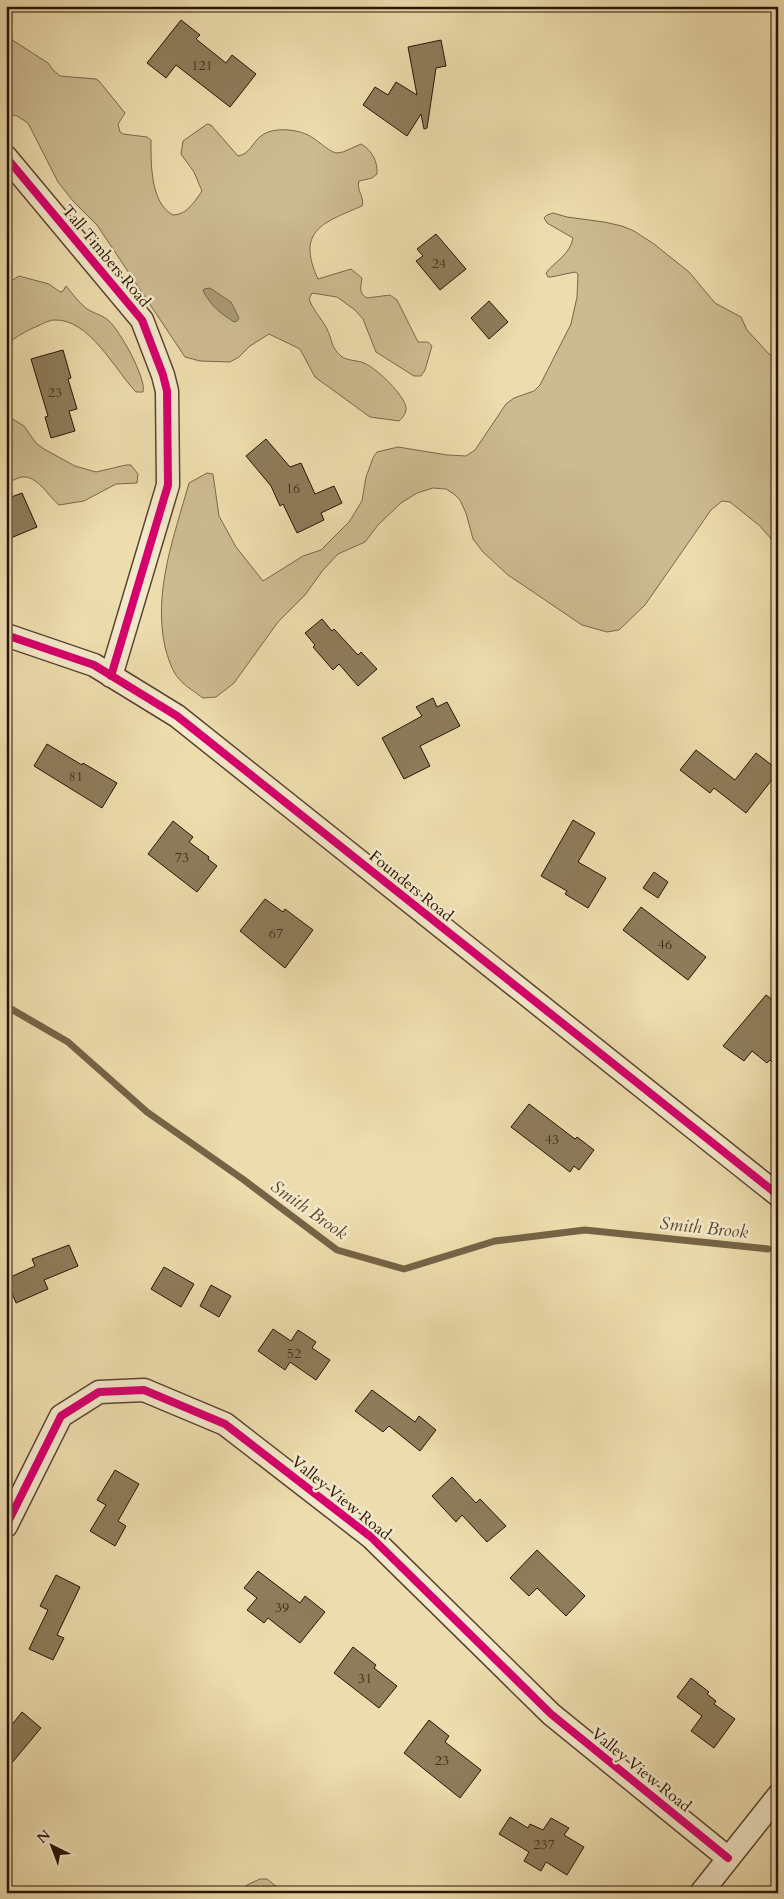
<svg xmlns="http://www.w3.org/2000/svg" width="784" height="1899" font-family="Cardo,serif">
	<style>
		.green { fill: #ccba90; stroke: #7a664a }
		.water { fill: #aa9873; stroke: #766346 }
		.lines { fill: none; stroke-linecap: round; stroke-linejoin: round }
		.stream { stroke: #766346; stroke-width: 7 }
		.building { fill: #8e7c5b; stroke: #281303 }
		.street-casing { stroke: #59452e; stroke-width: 25 }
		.street { stroke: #f3e8ca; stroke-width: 22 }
		.cycleway-casing { stroke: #f3e8ca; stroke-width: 11 }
		.cycleway { stroke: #d6006c; stroke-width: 8 }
		.labels { text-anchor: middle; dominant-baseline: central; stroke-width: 5; stroke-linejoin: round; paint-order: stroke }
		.number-label { font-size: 14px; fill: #422d19 }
		.street-label { font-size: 16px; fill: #281303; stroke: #f3e8ca }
		.water-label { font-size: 18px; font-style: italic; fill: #5c4830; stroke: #f3e8ca }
	</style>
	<rect width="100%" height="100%" fill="#eddcad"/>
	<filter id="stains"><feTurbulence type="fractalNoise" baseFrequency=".004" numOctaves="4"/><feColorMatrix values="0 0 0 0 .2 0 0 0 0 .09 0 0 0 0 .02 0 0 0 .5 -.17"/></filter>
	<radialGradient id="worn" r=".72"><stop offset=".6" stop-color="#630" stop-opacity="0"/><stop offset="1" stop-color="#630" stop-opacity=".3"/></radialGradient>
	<path class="green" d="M6,36l42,27 5,7 7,6 36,3 3,2 26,32 -7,11 2,8 3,2 24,3 4,3c0,23 -1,63 22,75 14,0 22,-14 29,-24l-8,-19 -13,-18 2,-13 24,-17 4,1 27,31c12,-2 14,-13 23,-20 12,-10 40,-7 52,2 8,5 14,12 23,15l7,-1 18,-8c11,6 17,18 16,30l-5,4 -13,3c-3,9 6,17 3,25 -40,17 -66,25 -44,73l33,-10 11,9c-1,9 -4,15 5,20l23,-3 7,5 21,42h10l4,4 -7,24 -4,6h-7l-38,-24 -13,-33 -8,-9 -18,-13 -25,-4 -3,6c4,11 13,20 18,30 5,10 4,19 14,27 6,5 16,4 23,7 12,5 36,28 41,41 3,6 -1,13 -6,17l-29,-4 -55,-40 -15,-28 -31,-15 -19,12 -11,11 -9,5 -30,-1 -15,-4 -88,-132 -24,-24 -15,-19 -30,-59 -11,-7 -11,-3z
		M553,213l14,4 37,5 18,4 12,5 20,13 35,28 26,31 26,14 6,13 22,24 9,6v187l-18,-21 -30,-24 -8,-1 -11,9 -66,95 -26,25 -12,2 -25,-7 -74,-50 -25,-23 -10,-13 -7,-26 -6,-13 -6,-6 -8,-5 -13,-1 -16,5 -16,10 -23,22 -13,17 -27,12 -15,16 -18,25 -27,27 -44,61 -18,14 -13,1c-8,-6 -18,-12 -24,-19 -7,-8 -11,-21 -14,-32 -12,-56 9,-110 24,-164l18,-10 6,1 6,42 17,31 27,34 40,-25 18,-6 28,-28 13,-21 4,-24 7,-19 4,-6 21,-5 49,8 19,1 9,-6 31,-46 8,-6 20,-7 6,-6 31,-61 6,-27 1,-23 -3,-2 -24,5h-3l-2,-4c9,-12 24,-18 27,-35l-26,-15 -3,-5 3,-3z
		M19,276l30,8 11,8 3,-1 3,-5c6,7 13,17 21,23 6,4 15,6 21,11 11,9 39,59 35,72h-7c-21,-22 -47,-74 -82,-72 -6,0 -15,6 -21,8 -10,5 -23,11 -27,21v-65z
		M6,415l18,11 12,17 8,6 31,17 21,6 30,-7h5l7,9 -1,9 -21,1 -32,17 -25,4c-10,-8 -20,-27 -34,-28 -8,-1 -11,6 -19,3z
		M260,1879h7l17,14h-45l8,-8z"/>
	<path class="water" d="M210,288l21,14 8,16 -2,3 -3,1c-15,-10 -22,-15 -31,-31l1,-2z"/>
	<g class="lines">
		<path class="stream" d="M6,1006l62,36 79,70 97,68 93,70 67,19 91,-28 90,-11 183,19"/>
	</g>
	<path class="building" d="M181,20l19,15 -4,4 30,24 6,-8 24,19 -26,33 -54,-42 -10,13 -19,-15z
		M441,40l5,26 -10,2 -9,60 -3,1 -3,-15 -14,22 -44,-31 12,-18 13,8 8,-13 21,13 -9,-48z
		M436,234l30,35 -26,21 -24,-29 7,-5 -6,-7z
		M489,301l19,21 -19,17 -18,-21z
		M63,350l8,28 -3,1 9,30 -8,2 6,20 -24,7 -6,-21 3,-1 -17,-57z
		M266,439l24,28 11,-4 14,31 19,-8 8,17 -21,10 3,7 -27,13 -14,-29 -3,2 -9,-20 -25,-30z
		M22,493l15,34 -31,13v-41z
		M322,619l10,12 2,-2 24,26 3,-3 16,17 -19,17 -19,-22 -6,6 -20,-23 2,-2 -10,-12z
		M433,698l4,9 10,-5 13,24 -40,20 10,20 -26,13 -22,-41 40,-22 -6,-9z
		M47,744l35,21 1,-2 34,20 -15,25 -68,-42z
		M696,750l39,30 21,-27 22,17v2l-32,41 -32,-25 -4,5 -30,-23z
		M573,820l22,13 -17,29 28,16 -18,30 -23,-14 2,-3 -26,-15z
		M173,821l20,16 -4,5 20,15 -1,2 9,7 -20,26 -49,-38z
		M654,872l14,10 -10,16 -15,-10z
		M265,899l18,13 2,-3 28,21 -28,38 -45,-37z
		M641,907l65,50 -18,23 -65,-50z
		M766,995l12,9v63l-8,-7 -3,3 -15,-12 -8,10 -21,-15z
		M529,1104l46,35 2,-2 17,13 -15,20 -5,-4 -4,6 -59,-45z
		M69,1245l9,21 -34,14 4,9 -32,14 -10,-24 29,-13 -3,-7z
		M164,1267l30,17 -13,23 -30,-18z
		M211,1285l20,11 -12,21 -19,-11z
		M273,1329l18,12 7,-11 18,12 -4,6 18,12 -14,20 -26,-18 -5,8 -27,-19z
		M372,1390l43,32 4,-6 17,14 -16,21 -31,-25 -6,6 -28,-21z
		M115,1470l24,14 -21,37 8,5 -11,20 -25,-15 16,-26 -9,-5z
		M452,1477l24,26 4,-4 26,27 -19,16 -25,-27 -6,7 -24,-26z
		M537,1550l48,46 -19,20 -29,-28 -8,8 -19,-18z
		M258,1571l42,32 5,-7 20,16 -25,31 -32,-25 -4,5 -17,-13 10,-12 -13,-10z
		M56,1575l24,12 -23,48 7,3 -11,22 -24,-11 19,-39 -8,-4z
		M353,1647l23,18 -2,3 23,18 -18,22 -45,-35z
		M691,1678l18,14 -2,2 9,7 -2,3 21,15 -21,29 -23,-17 11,-15 -25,-19z
		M22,1712l19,16 -35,42v-38z
		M429,1720l20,16 -4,6 36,28 -21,28 -56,-45z
		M510,1817l18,11 2,-4 13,6 8,-12 18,10 -5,7 20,12 -17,28 -21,-13 -5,9 -17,-10 5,-9 -30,-18z"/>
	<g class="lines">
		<g class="street-casing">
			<path id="street" d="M6,157l136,163 21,55 4,16 1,94 -57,191
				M6,635l88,30 83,51 601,479
				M6,1526l55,-110 38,-24 45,-2 81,34 146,113 180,177 177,144
				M701,1893l77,-97"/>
		</g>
		<use href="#street" class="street"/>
		<g class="cycleway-casing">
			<path id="cycleway" d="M6,157l136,163 21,55 4,16 1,94 -57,191
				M6,635l88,30 83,51 601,479
				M6,1526l55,-110 38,-24 45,-2 81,34 146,113 180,177 177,144"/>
		</g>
		<use href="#cycleway" class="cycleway"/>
	</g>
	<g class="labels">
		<g class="number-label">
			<text x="202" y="65">121</text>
			<text x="439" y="263">24</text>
			<text x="55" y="392">23</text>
			<text x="293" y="488">16</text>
			<text x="76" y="776">81</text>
			<text x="182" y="857">73</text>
			<text x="276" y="933">67</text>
			<text x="665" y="944">46</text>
			<text x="552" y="1139">43</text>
			<text x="294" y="1353">52</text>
			<text x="282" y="1607">39</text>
			<text x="365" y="1678">31</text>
			<text x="442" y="1760">23</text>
			<text x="544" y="1844">237</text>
		</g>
		<g class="street-label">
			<text transform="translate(106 256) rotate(50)">Tall Timbers Road</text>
			<text transform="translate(411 886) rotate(39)">Founders Road</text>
			<text transform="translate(341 1498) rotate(39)">Valley View Road</text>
			<text transform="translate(641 1770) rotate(39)">Valley View Road</text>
		</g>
		<g class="water-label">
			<text transform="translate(309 1210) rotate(35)">Smith Brook</text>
			<text transform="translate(704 1228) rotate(6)">Smith Brook</text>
		</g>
	</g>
	<rect width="784" height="1899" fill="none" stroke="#eddcad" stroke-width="25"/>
	<rect x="8" y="8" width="769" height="1884" fill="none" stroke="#281303" stroke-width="2.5"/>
	<rect x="12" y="12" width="759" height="1874" fill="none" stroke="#281303"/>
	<g transform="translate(52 1846) rotate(318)" stroke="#f3e8ca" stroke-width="4" paint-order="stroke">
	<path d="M0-4L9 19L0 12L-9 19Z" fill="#281303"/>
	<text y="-8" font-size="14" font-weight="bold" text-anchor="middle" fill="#281303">N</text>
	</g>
	<rect width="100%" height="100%" filter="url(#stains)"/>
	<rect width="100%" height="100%" fill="url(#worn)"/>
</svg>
